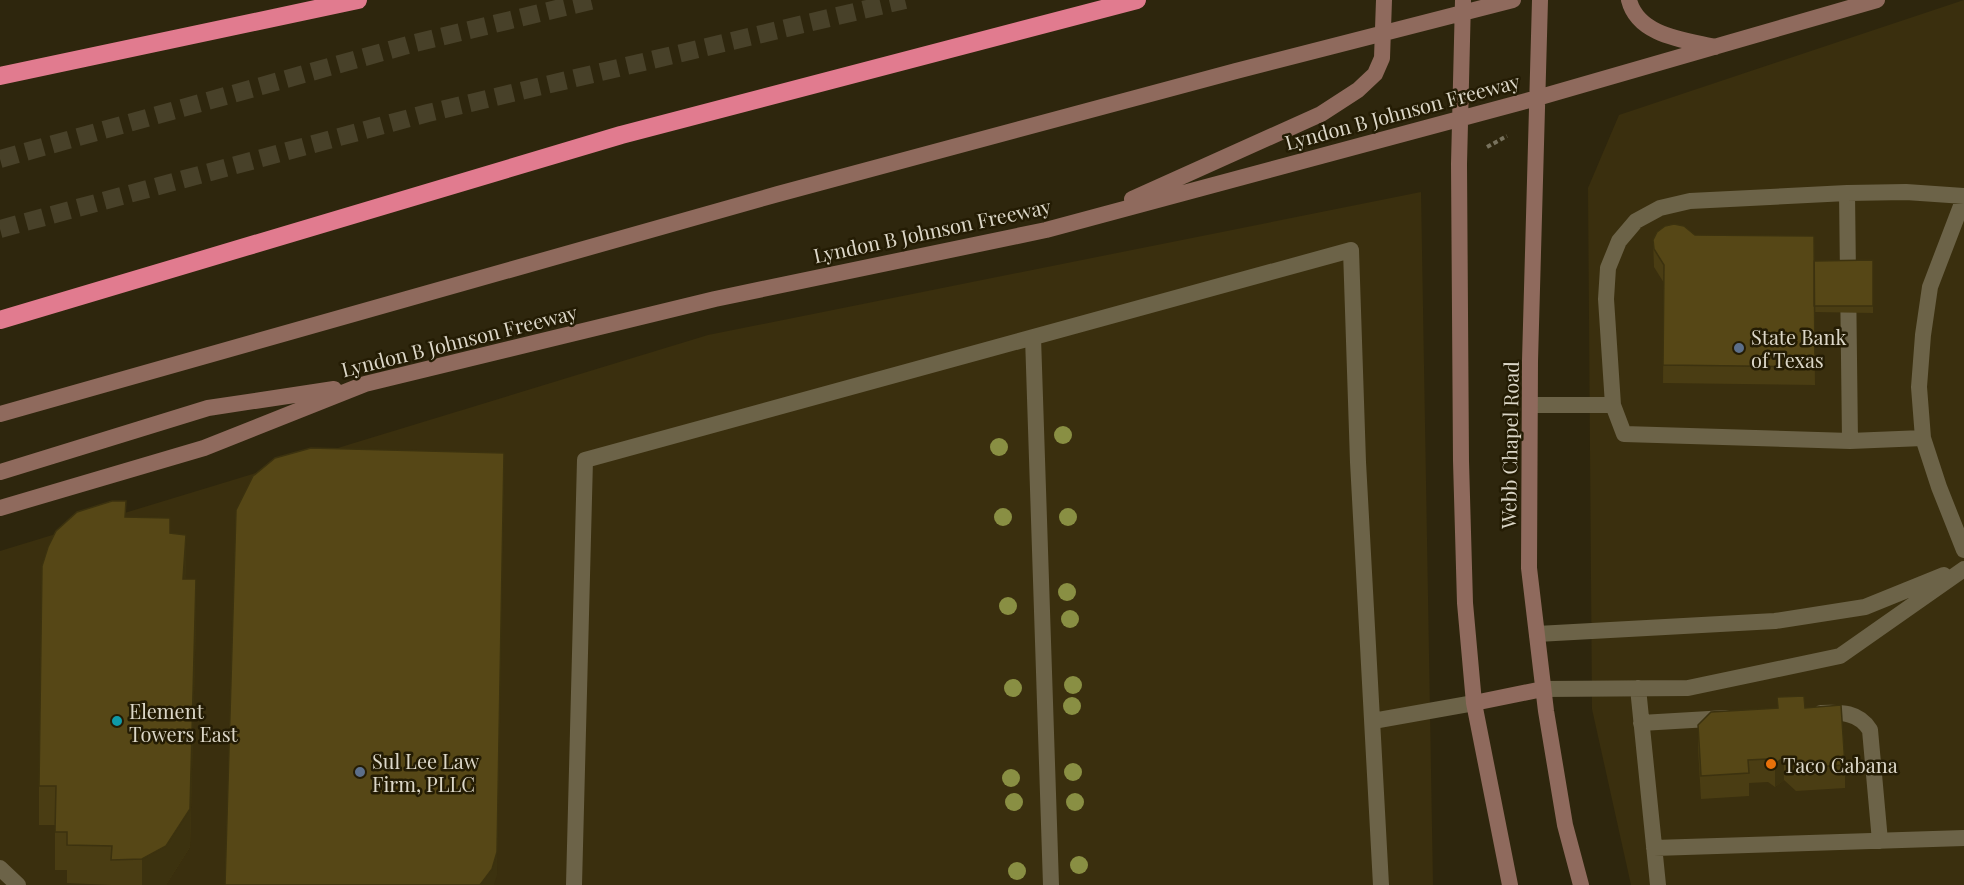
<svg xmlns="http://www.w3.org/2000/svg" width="1964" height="885" font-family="'Playfair Display',serif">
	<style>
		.built { fill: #3a2f0e }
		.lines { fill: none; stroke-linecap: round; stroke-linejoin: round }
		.motorway-tunnel { stroke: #484129; stroke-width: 18; stroke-dasharray: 18 9; stroke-linecap: butt }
		.path { stroke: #78725d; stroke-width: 4; stroke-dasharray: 4.5 3; stroke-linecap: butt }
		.service { stroke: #6c6348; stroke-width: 16 }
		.secondary { stroke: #8f6a5d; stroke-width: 16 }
		.motorway { stroke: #e17b8f; stroke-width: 18 }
		.tree { fill: #898f43 }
		.wall { fill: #4a3d13 }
		.shaded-wall { fill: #3c320f }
		.building { fill: #564716; stroke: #3c320f; stroke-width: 1.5 }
		.service-dot { fill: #5c6f8a; stroke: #241c04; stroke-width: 2 }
		.culture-dot { fill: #0f9aa8; stroke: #241c04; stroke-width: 2 }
		.food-dot { fill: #e8710a; stroke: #241c04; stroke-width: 2 }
		.labels { text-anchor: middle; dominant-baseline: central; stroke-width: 5; stroke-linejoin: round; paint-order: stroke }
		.street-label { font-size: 20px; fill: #dcd7c8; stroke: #241c04 }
		.poi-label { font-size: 20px; fill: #dcd7c8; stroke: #241c04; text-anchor: start }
	</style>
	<rect width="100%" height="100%" fill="#2e260d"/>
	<path class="built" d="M1964,0v885h-333l-39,-176 -4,-521 31,-73z
		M1421,192l12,693h-1433v-334l708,-216z"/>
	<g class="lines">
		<path class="motorway-tunnel" d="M0,159l415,-116 179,-43
			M0,229l428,-116 477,-113"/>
		<path class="path" d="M1487,147l20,-11"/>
		<path class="service" d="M1847,193l3,248
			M1964,198l-34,89 -7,48 -4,52 4,51 16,49 25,63
			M1033,337l18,548
			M1530,405h83
			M1923,438l-73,3 -226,-7 -11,-29 -7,-106 2,-31 11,-27 17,-20 24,-13 30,-7 157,-8 59,-1 58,4
			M1537,634l238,-13 90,-14 79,-32
			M1638,688l20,197
			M1543,689l145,-1 152,-32 124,-87
			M1821,713c20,-1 38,-1 49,17l10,111
			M1373,721l101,-18
			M1641,723l85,-5
			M1654,848l310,-10
			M0,868l18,17
			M574,885l11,-425 766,-210 7,212 23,423"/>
		<path class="secondary" d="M1463,0l-4,164 2,297 4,142 9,100 36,182
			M1540,0l-10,361 -1,207 17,143 19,114 16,60
			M1629,0c9,36 56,40 86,47
			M1132,199l189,-85 37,-24 17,-16 7,-16 2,-58
			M0,414l778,-220 458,-123 277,-71
			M0,472l208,-64 126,-19
			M0,508l204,-60 161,-64 350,-85 331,-69 491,-132 340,-98
			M1474,703l69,-14"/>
		<path class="motorway" d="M0,76l358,-76
			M0,320l621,-185 516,-135"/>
	</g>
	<g class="tree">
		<circle cx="1063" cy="435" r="9"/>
		<circle cx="999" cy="447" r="9"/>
		<circle cx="1003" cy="517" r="9"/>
		<circle cx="1068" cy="517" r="9"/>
		<circle cx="1067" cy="592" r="9"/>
		<circle cx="1008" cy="606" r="9"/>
		<circle cx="1070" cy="619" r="9"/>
		<circle cx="1073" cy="685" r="9"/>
		<circle cx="1013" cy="688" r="9"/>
		<circle cx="1072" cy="706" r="9"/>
		<circle cx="1073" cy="772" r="9"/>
		<circle cx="1011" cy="778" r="9"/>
		<circle cx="1014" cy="802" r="9"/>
		<circle cx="1075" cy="802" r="9"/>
		<circle cx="1079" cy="865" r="9"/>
		<circle cx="1017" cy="871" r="9"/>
	</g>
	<path class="wall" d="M1695,235l119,26 59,-1v53l-59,-1 1,73 -152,-2 1,-100 -10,-16 -1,-27z
		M126,517l44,16 16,46 10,39 -6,229 -24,38h-55l-44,-2v-13h-12v-45h-16v-39z
		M1777,697l28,11 40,57v23l-49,3 -12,-11 -9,7 -7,-5 -19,1v13l-48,3 -3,-51v-23l79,-17z"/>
	<path class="shaded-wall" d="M504,476l-7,399 -3,10h-14z
		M186,535v39l-3,43v-38z
		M196,579v39l-6,229 -24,38h-24v-26z
		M1784,757v23l-9,7v-23z"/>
	<path class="building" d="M1674,224l10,2 11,9 119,1 1,131 -152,-2 1,-100 -10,-16 -1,-9 4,-8 8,-6z
		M1873,260v46h-59v-45z
		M311,448l193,5 -7,399 -5,17 -12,16h-255l11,-375 17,-34 22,-18z
		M112,501h14l-1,16 45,1v15l16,2 -3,44h13l-6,230 -24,37 -24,13 -31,1 1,-14 -45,-1v-13h-12l1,-46h-17l3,-220 6,-19 8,-16 21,-19z
		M1804,696l1,12 36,-3 4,60 -49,3 -12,-11 -9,7 -7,-5 -20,1 1,13 -48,3 -3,-51 13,-13 67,-4 -1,-11z"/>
	<g class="service-dot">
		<circle cx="1739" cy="348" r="6"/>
		<circle cx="360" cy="772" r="6"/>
	</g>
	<circle class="culture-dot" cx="117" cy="721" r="6"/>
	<circle class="food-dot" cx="1771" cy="764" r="6"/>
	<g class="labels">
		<g class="street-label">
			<text transform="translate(1402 111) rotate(-15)">Lyndon B Johnson Freeway</text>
			<text transform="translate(932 230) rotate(-12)">Lyndon B Johnson Freeway</text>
			<text transform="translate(459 340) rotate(-14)">Lyndon B Johnson Freeway</text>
			<text transform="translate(1509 445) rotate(-89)">Webb Chapel Road</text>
		</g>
		<g class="poi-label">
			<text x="1751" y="336">State Bank<tspan x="1751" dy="23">of Texas</tspan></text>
			<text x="129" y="710">Element<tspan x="129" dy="23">Towers East</tspan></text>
			<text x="372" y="760">Sul Lee Law<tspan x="372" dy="23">Firm, PLLC</tspan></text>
			<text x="1783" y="764">Taco Cabana</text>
		</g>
	</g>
</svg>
